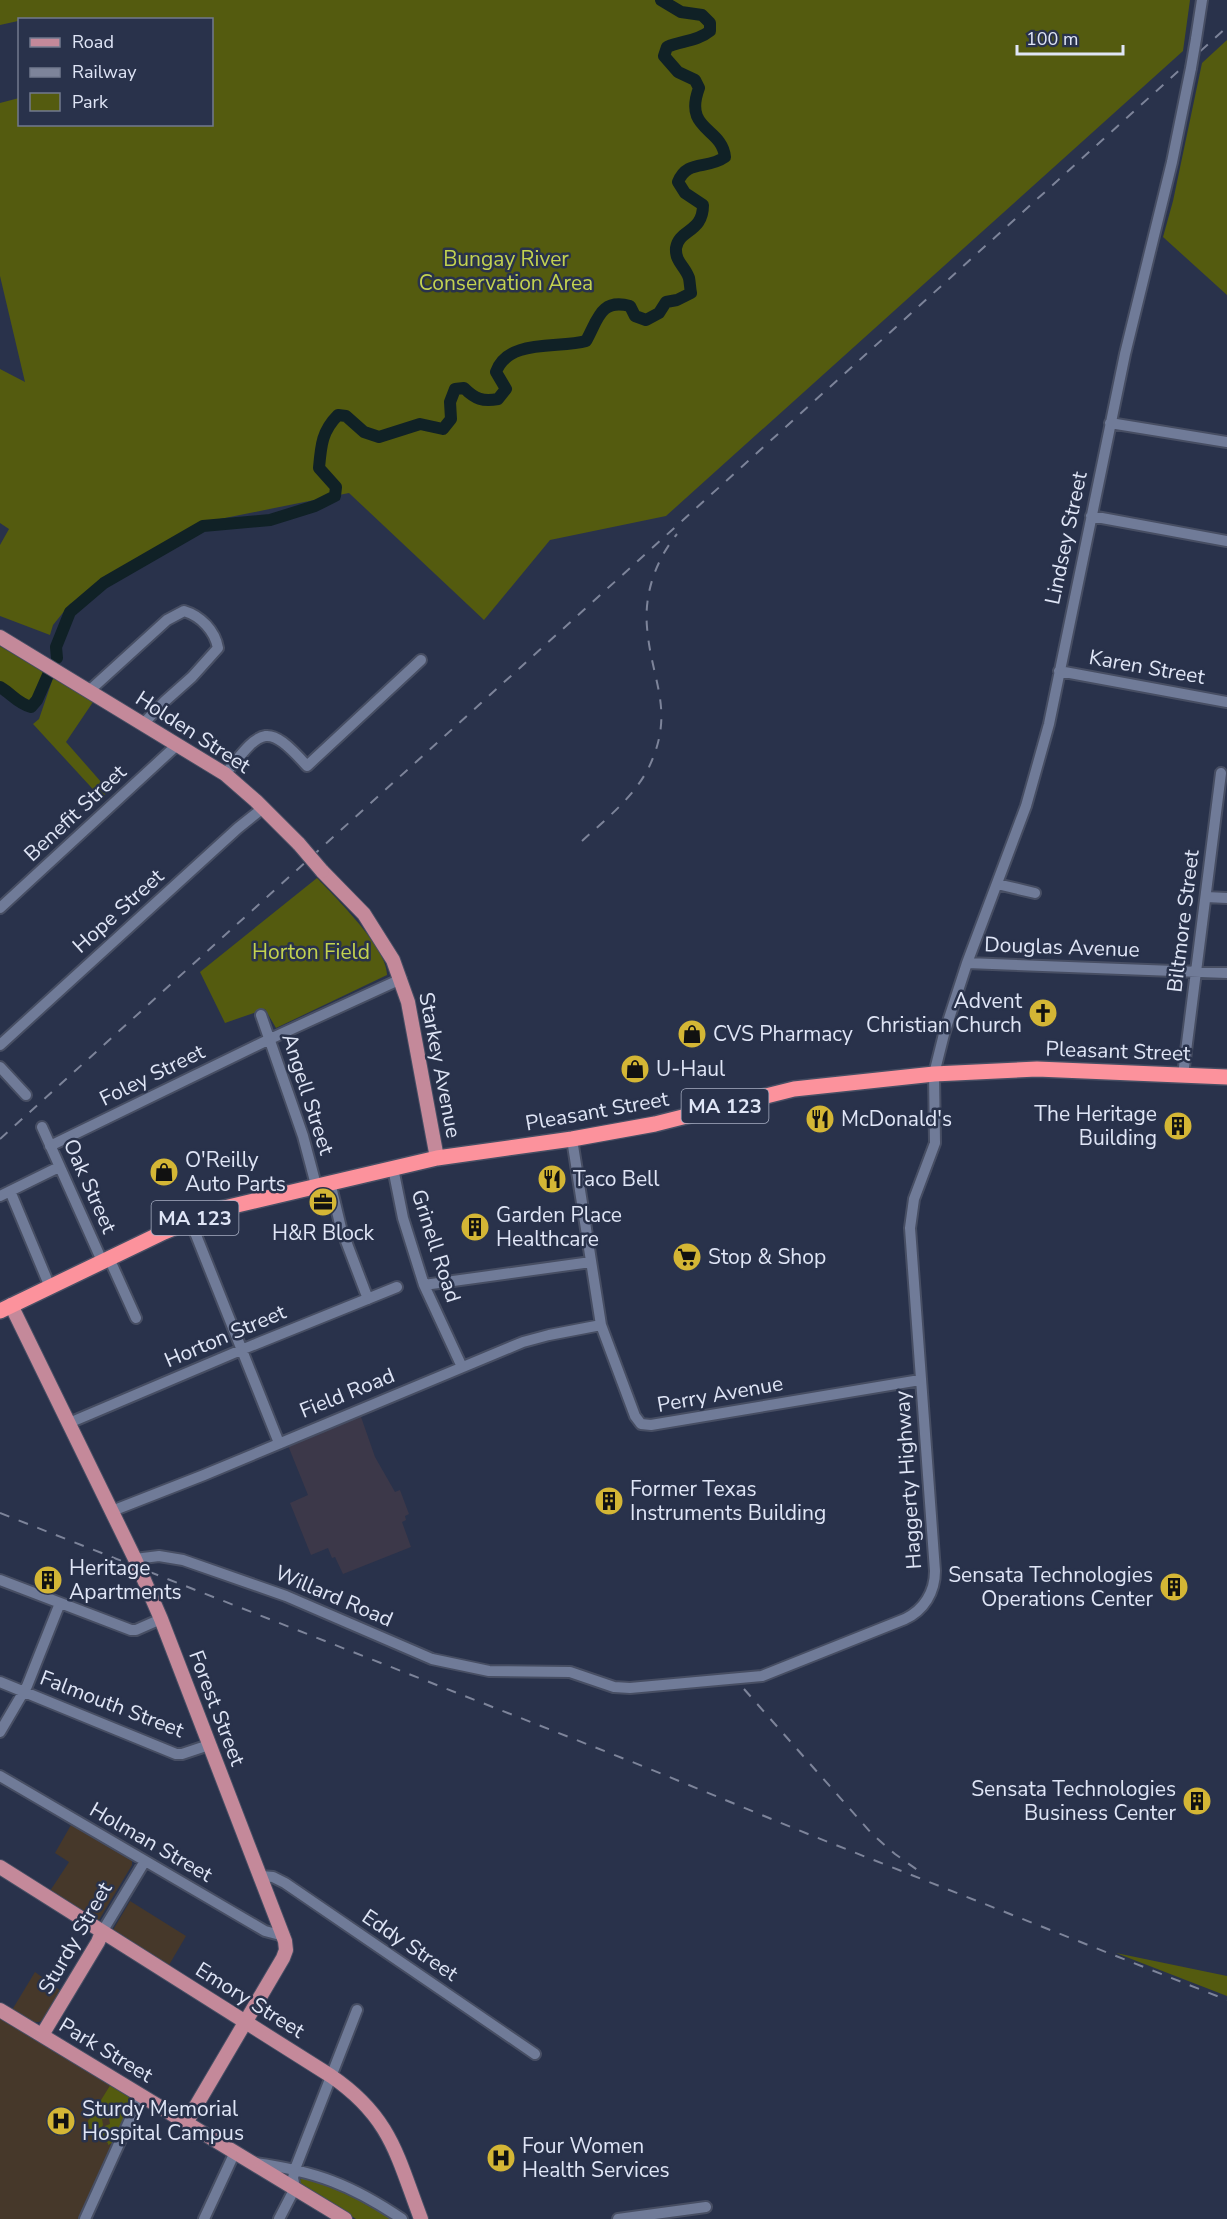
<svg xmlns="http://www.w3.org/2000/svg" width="1227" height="2219" font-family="'Nunito Sans',sans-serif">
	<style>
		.education { fill: #3c3849 }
		.medical { fill: #46382a }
		.green { fill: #545b0f }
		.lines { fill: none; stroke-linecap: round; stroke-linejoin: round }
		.river { stroke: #102126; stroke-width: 12 }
		.minor-casing { stroke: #474e63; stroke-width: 14 }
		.major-casing { stroke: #474e63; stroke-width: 16 }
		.highway-casing { stroke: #474e63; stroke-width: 18 }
		.minor { stroke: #707b98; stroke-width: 10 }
		.major { stroke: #c4899a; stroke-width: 14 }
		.highway { stroke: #fc929c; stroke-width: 15 }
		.rail { stroke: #7d849a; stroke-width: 2; stroke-dasharray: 10 10; stroke-linecap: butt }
		.minor-bridge-casing { stroke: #474e63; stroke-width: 14; stroke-linecap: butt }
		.major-bridge-casing { stroke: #474e63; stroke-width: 16; stroke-linecap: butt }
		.minor-bridge { stroke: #707b98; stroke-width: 10 }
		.major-bridge { stroke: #c4899a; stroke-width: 14 }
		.labels { text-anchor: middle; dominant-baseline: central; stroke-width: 5; stroke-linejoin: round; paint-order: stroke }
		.shield { fill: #29324b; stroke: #a8afc3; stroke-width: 1.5 }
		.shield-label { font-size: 20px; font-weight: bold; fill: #dfe5f6 }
		.park-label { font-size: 21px; fill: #c3d250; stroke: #29324b }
		.street-label { font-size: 21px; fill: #dfe5f6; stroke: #29324b }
		.poi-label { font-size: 21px; fill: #dfe5f6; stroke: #29324b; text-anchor: start }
	</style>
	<rect width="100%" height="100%" fill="#29324b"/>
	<path class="education" d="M360,1414l15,43 20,35 5,-2 9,24 -4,2 1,4 -4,2 9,25 -68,27 -8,-17 -3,1 -4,-10 -17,7 -21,-52 18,-8 -21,-52z"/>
	<path class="medical" d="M71,1825l61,36v4l-33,55 -49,-29 19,-29 -14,-9z
		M130,1901l56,35 -17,29 -56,-35z
		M35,1972l26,19 -18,29 -4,2h-6l-21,-12z
		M0,2018l132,80 -53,121h-79z"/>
	<path class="green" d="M0,0h1190l-7,51 -517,465 -116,24 -66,80 -135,-127 -134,27 -145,84 -17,21 -3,10 -50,-19v-71l9,-16 -9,-6v-154l25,13 -25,-106v-173l19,-5 1,26h192v-104l-185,-1 -27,6z
		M1227,40v255l-64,-58 10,-36 29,-138z
		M0,646l48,29 -11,25 -6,7c-14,-4 -19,-13 -31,-20z
		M53,678l40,24 -27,40 43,49 -8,7 -68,-74 6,-5z
		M317,878c18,19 71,71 70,97l-111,53 -11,-19 -40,14 -25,-51z
		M1116,1953l111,23v20z
		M111,2084l21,14 1,2 -21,43 -4,2v-2l-9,-5 6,-12 5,-2 -1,-6 -7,1 1,6 -7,13 -5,-2 -3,-15z
		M303,2177l50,19 39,23h-36l-55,-34 -2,-4z"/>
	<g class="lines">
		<path class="river" d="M57,658l-1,-11 14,-35 34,-29 99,-57 67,-6 45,-14 20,-10 1,-9 -17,-19c2,-23 3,-37 19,-53l8,1 18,16 15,5 41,-13 23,5 8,-10 -1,-17 5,-13 9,-1c11,11 19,14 34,11l8,-10 -10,-17c12,-34 63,-23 90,-31 12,-21 14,-43 44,-35l5,10 11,4 13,-7 7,-11 11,-2 14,-7c-1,-5 -1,-10 -2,-15 -4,-12 -14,-16 -13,-30 3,-19 27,-15 27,-43l-18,-12 -7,-11c9,-23 29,-12 47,-25 -3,-30 -42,-26 -26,-69l-4,-8 -17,-8 -14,-16 3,-9c14,-6 31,-6 43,-16v-8l-8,-8 -21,-3 -20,-12
			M0,687c12,7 17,16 31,20l6,-7 11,-25"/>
		<g class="minor-casing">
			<path id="minor" d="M1196,39l6,-39
				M1110,423l117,19
				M1091,516l136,25
				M1059,671l168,31
				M89,691l78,-71 17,-9c17,5 31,20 34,37l-26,29 -27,24 -22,23
				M225,774c36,-44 41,-54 82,-8l114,-106
				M997,884l38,9
				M1206,897l21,1
				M0,908l177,-163
				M967,963l260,10
				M261,1015l42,121 13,49
				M0,1045l238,-217 25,-20
				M0,1067l26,28
				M1183,1075l38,-302
				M42,1127l60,134
				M572,1139l29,186 34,91 6,8 10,1 269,-45
				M50,1146l220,-107 131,-60
				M393,1168l10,50 21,67 38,82
				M330,1182l11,46 27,71
				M10,1191l40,96
				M0,1196l59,-29
				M190,1220l89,223
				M109,1258l27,60
				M424,1285l167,-23
				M69,1423l172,-73 156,-63
				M112,1511l92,-36 319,-133 26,-7 52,-10
				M135,1559l24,-3 24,4 103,36 146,63 57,12 81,1 44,15 16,1 132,-12 143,-57c19,-9 30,-27 30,-48l-25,-343 4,-29 21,-56 -1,-69 10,-40 23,-71 59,-157 23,-82 76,-370 47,-192 19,-94
				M0,1580l131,50h5l25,-11
				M0,1682l176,72h6l27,-9
				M0,1732l27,-46 33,-83
				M0,1776l265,155 19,5
				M261,1876l12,1 12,6 250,171
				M102,1932l43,-71
				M255,2163c60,8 97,22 147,56
				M85,2219l56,-124
				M204,2219l31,-67
				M279,2219l16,-31 -2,-10 2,-9 62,-159
				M618,2219l88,-12"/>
		</g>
		<g class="major-casing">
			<path id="major" d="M0,637l225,137 31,27 43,43
				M322,871l42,43 29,46 15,42 29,156
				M11,1305l124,254 26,60 124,322 1,9 -3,8 -97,165
				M0,1867l331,209c60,41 66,80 90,143
				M0,2010l345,209
				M42,2035l56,-93 4,-10"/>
		</g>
		<g class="highway-casing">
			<path id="highway" d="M0,1311l164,-79 56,-23 217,-51 135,-19 83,-15 139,-35 140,-15 103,-5 190,8"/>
		</g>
		<use href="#minor" class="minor"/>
		<use href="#major" class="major"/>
		<use href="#highway" class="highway"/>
		<path class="rail" d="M582,841c24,-22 52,-44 67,-74 27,-57 2,-86 -2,-140 -3,-34 9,-67 30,-93
			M0,1139l1227,-1112
			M0,1513l645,254 163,67 419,166
			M744,1689l128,145 23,20 28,20"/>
		<g class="minor-bridge-casing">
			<path id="minor-bridge" d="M1191,68l5,-29"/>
		</g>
		<g class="major-bridge-casing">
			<path id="major-bridge" d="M299,844l23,27"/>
		</g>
		<use href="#minor-bridge" class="minor-bridge"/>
		<use href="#major-bridge" class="major-bridge"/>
	</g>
	<defs>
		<g id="church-disc" transform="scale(1.5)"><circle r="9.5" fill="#d4b635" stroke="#29324b"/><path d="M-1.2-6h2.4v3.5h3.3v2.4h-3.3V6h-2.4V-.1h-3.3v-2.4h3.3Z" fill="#111"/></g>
		<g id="shop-disc" transform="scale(1.5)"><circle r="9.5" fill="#d4b635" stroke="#29324b"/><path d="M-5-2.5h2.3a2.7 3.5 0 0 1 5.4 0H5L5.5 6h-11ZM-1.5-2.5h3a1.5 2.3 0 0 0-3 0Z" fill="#111"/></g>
		<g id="restaurant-disc" transform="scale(1.5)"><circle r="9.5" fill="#d4b635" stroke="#29324b"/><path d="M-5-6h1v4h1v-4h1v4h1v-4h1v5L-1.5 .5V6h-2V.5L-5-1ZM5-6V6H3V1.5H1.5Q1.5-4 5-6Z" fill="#111"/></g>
		<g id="building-disc" transform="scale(1.5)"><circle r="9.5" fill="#d4b635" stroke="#29324b"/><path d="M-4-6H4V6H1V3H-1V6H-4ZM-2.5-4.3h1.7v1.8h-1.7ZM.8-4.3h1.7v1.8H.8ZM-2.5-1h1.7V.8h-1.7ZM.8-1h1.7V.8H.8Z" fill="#111"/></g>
		<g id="office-disc" transform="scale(1.5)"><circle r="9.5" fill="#d4b635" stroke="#29324b"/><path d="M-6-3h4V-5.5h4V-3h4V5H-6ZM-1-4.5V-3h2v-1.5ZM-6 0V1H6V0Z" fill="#111"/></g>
		<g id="supermarket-disc" transform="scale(1.5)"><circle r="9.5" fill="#d4b635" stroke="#29324b"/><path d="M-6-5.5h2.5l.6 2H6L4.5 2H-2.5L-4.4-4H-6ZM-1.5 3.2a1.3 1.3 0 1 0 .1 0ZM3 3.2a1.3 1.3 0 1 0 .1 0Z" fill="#111"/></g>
		<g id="hospital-disc" transform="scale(1.5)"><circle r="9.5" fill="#d4b635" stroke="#29324b"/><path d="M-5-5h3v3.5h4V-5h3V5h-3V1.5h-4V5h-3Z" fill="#111"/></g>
	</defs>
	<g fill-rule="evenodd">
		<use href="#church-disc" x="1043" y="1013"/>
		<use href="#shop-disc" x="692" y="1034"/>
		<use href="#shop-disc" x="635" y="1069"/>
		<use href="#restaurant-disc" x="820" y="1119"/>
		<use href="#building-disc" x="1178" y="1126"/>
		<use href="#shop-disc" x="164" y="1172"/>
		<use href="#restaurant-disc" x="552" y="1179"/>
		<use href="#office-disc" x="323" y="1202"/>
		<use href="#building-disc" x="475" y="1227"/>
		<use href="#supermarket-disc" x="687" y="1257"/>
		<use href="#building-disc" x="609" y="1501"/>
		<use href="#building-disc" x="48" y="1580"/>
		<use href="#building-disc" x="1174" y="1587"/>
		<use href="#building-disc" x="1197" y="1801"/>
		<use href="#hospital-disc" x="61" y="2121"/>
		<use href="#hospital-disc" x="501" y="2158"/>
	</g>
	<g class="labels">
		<g class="shield">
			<rect x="681.5" y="1089" width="87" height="34" rx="4.5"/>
			<rect x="151.5" y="1201" width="87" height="34" rx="4.5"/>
		</g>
		<g class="shield-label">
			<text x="725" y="1106">MA 123</text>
			<text x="195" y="1218">MA 123</text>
		</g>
		<g class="park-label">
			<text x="506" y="259">Bungay River<tspan x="506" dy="24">Conservation Area</tspan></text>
			<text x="311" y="952">Horton Field</text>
		</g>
		<g class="street-label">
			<text transform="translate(1066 538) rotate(-78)">Lindsey Street</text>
			<text transform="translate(1147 667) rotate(10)">Karen Street</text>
			<text transform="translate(193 732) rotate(33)">Holden Street</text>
			<text transform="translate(75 813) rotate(-43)">Benefit Street</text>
			<text transform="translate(118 911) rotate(-42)">Hope Street</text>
			<text transform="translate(1183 921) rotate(-83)">Biltmore Street</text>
			<text transform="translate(1062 947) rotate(2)">Douglas Avenue</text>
			<text transform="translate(1118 1051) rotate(2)">Pleasant Street</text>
			<text transform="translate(440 1065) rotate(79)">Starkey Avenue</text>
			<text transform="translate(152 1075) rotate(-26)">Foley Street</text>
			<text transform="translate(308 1094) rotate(72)">Angell Street</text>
			<text transform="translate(597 1111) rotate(-10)">Pleasant Street</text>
			<text transform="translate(90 1186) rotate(66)">Oak Street</text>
			<text transform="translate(436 1246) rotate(72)">Grinell Road</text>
			<text transform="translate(225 1336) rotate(-23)">Horton Street</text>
			<text transform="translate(347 1393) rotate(-22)">Field Road</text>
			<text transform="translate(720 1394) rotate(-10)">Perry Avenue</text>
			<text transform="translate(908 1480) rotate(-94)">Haggerty Highway</text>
			<text transform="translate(334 1596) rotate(23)">Willard Road</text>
			<text transform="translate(112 1704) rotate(21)">Falmouth Street</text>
			<text transform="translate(217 1708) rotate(69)">Forest Street</text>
			<text transform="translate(151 1842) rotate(30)">Holman Street</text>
			<text transform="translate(75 1938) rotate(-60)">Sturdy Street</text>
			<text transform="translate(410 1945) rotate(34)">Eddy Street</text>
			<text transform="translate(250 2000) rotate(32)">Emory Street</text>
			<text transform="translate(106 2050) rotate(31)">Park Street</text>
		</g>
		<g class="poi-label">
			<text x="1022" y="1001" text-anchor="end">Advent<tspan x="1022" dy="24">Christian Church</tspan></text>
			<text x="713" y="1034">CVS Pharmacy</text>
			<text x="656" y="1069">U-Haul</text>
			<text x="1157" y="1114" text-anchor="end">The Heritage<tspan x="1157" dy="24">Building</tspan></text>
			<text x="841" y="1119">McDonald's</text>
			<text x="185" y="1160">O'Reilly<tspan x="185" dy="24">Auto Parts</tspan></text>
			<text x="573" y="1179">Taco Bell</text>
			<text x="496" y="1215">Garden Place<tspan x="496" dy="24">Healthcare</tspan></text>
			<text x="323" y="1233" text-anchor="middle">H&amp;R Block</text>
			<text x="708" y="1257">Stop &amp; Shop</text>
			<text x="630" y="1489">Former Texas<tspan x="630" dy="24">Instruments Building</tspan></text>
			<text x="69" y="1568">Heritage<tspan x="69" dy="24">Apartments</tspan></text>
			<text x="1153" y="1575" text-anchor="end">Sensata Technologies<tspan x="1153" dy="24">Operations Center</tspan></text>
			<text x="1176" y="1789" text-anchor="end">Sensata Technologies<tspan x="1176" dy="24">Business Center</tspan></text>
			<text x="82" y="2109">Sturdy Memorial<tspan x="82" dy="24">Hospital Campus</tspan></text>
			<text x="522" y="2146">Four Women<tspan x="522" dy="24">Health Services</tspan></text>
		</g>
	</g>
	<rect x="18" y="18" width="195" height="108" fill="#29324b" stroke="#727a8f" stroke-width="1.5"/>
	<rect x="30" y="38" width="30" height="9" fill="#c4899a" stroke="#727a8f" stroke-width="1.5"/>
	<text x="72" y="48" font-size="18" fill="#dfe5f6">Road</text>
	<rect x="30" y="68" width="30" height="9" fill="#7d849a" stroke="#727a8f" stroke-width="1.5"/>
	<text x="72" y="78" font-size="18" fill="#dfe5f6">Railway</text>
	<rect x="30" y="93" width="30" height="18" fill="#545b0f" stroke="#727a8f" stroke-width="1.5"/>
	<text x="72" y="108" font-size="18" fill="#dfe5f6">Park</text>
	<path d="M1017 45v9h106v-9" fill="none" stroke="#dfe5f6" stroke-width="3"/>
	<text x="1026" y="45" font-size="18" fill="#dfe5f6" stroke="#29324b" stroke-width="4.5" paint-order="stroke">100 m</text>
</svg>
